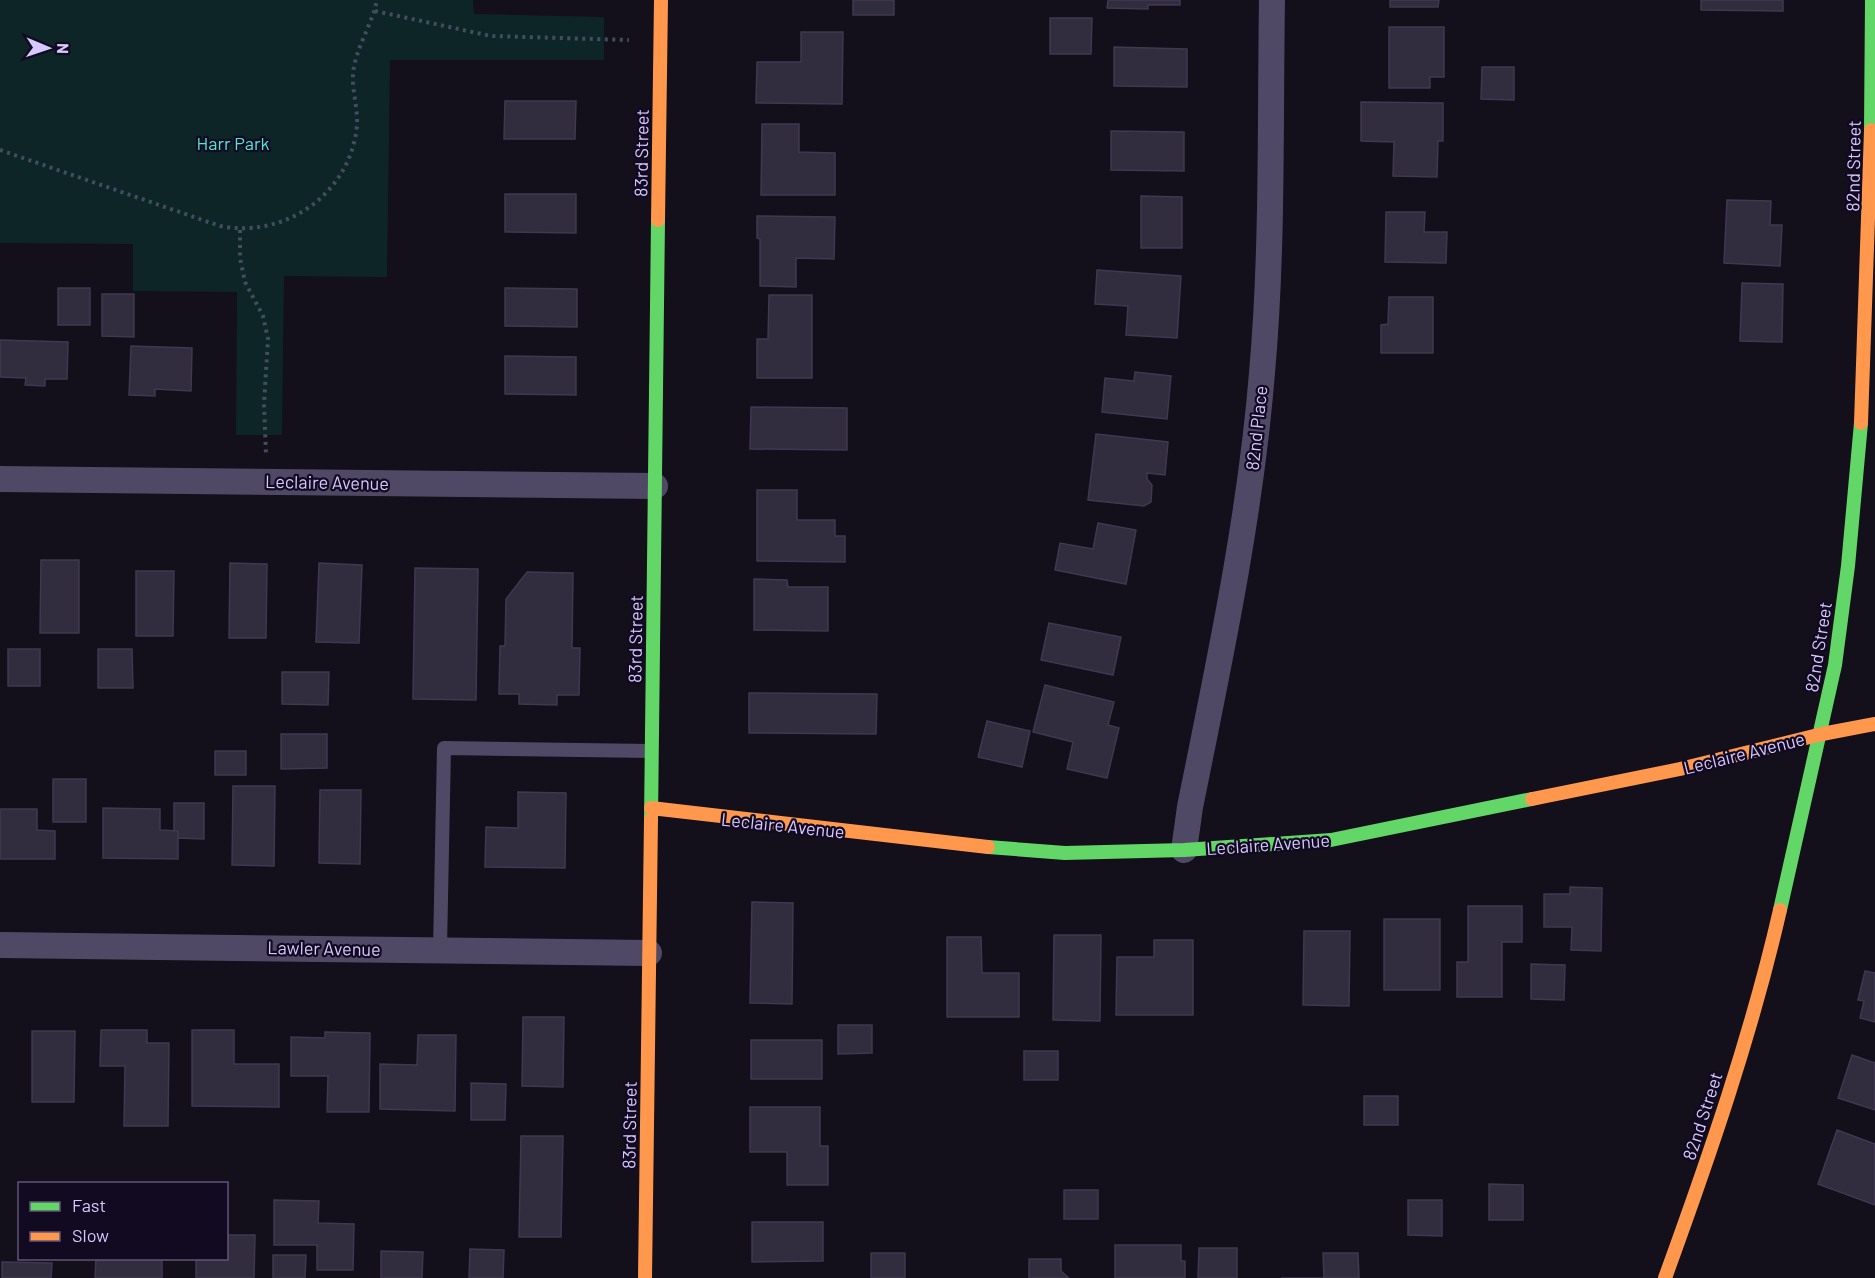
<svg xmlns="http://www.w3.org/2000/svg" width="1875" height="1278" font-family="Barlow,sans-serif">
	<style>
		.green { fill: #0e2528 }
		.building { fill: #312c3e; stroke: #403850; stroke-width: 1.5 }
		.lines { fill: none; stroke-linecap: round; stroke-linejoin: round }
		.path { stroke: #424d5f; stroke-width: 4; stroke-dasharray: 3 4.5; stroke-linecap: butt }
		.lane { stroke: #4f4965; stroke-width: 14 }
		.street { stroke: #4f4965; stroke-width: 26 }
		.fast { stroke: #63d668; stroke-width: 14 }
		.slow { stroke: #ff974d; stroke-width: 14 }
		.labels { text-anchor: middle; dominant-baseline: central; stroke-width: 4.5; stroke-linejoin: round; paint-order: stroke }
		.park-label { font-size: 18px; fill: #4aead7; stroke: #110a20 }
		.street-label { font-size: 18px; fill: #d7c9ff; stroke: #110a20 }
	</style>
	<rect width="100%" height="100%" fill="#130f1b"/>
	<path class="green" d="M0,0h473l1,14 130,3v43h-214l-3,217 -103,-1 -2,159h-46l1,-143 -104,-1v-47l-133,-1z"/>
	<path class="building" d="M853,0h41v15h-41z
		M1108,0h72v5h-32v4l-41,-1z
		M1390,0h49l-1,7h-48z
		M1701,0h82v11l-82,-1z
		M1050,18h42l-1,36h-41z
		M1389,27h55v50h-14v11h-41z
		M801,32h42l-1,72 -86,-1 1,-41h44z
		M1114,47l73,2v38l-73,-1z
		M1482,67h32v33l-33,-1z
		M505,101h71l-1,38h-71z
		M1361,102l82,1v38h-5l-1,36 -44,-1 1,-34 -33,-1z
		M762,124h37v28l36,1v42h-74z
		M1111,131l73,1v39l-73,-1z
		M505,194h71v39l-71,-1z
		M1141,196l41,1v51h-41z
		M1727,200l44,1 -1,24h12l-2,41 -56,-3z
		M1386,212h39l-1,20h23l-1,31 -61,-1z
		M757,216l78,1 -1,42 -38,-1v29l-36,-1v-47l-3,-1z
		M1097,270l84,6 -4,62 -51,-3 2,-29 -33,-2z
		M1742,283l41,1 -1,58 -42,-1z
		M58,288h32v37h-32z
		M505,288l72,1v38l-72,-1z
		M102,294h32v43l-32,-1z
		M769,295h43v83h-55v-39h11z
		M1389,297h44v56h-52v-28l7,-1z
		M0,340l68,2 -1,37h-22v7l-20,-1 1,-7 -26,-1z
		M131,346l61,2 -1,43 -36,-2v7l-26,-1z
		M505,356l71,1v38l-71,-1z
		M1135,372l36,4 -4,43 -65,-7 3,-34 29,3z
		M751,407l96,1v42l-97,-1z
		M1096,434l72,8 -3,33 -18,-2v6l5,6 -1,17 -7,4 -56,-6z
		M757,490h40v30h38v16h10v26l-88,-1z
		M1098,523l38,7 -10,54 -71,-14 5,-27 33,6z
		M41,560h38v73h-39z
		M230,563l37,1 -1,74h-37z
		M319,563l43,2 -3,78 -43,-1z
		M415,568l63,1 -2,131 -63,-1z
		M136,571h38l-1,65h-37z
		M527,572l46,1 -1,75h8l-1,47h-22v10l-38,-1v-10h-20l1,-48h5l1,-47z
		M754,579l33,1 1,7h40v44l-74,-1z
		M1049,623l72,14 -8,38 -72,-15z
		M8,649h32v37h-32z
		M98,649h34l1,39h-35z
		M282,672h47l-1,33 -46,-1z
		M1045,685l69,17 -6,23 11,3 -12,50 -40,-9 6,-27 -40,-10z
		M749,693l128,1 -1,40 -127,-1z
		M987,721l43,10 -8,36 -44,-10z
		M281,734h46v34l-46,1z
		M215,751h31v24h-31z
		M53,779h33v43h-33z
		M233,786h42l-1,80 -42,-1z
		M320,790h41l-1,74 -41,-1z
		M518,792l48,1 -1,75 -80,-1 1,-40 32,1z
		M174,803h30v36l-26,-1v-7h-4z
		M103,808l57,1v21l18,1v28l-75,-1z
		M0,809h37v21l18,1v28h-55z
		M1570,887l32,1 -1,63 -30,-1 1,-23h-28v-33h26z
		M752,902l41,1 -1,101 -42,-1z
		M1468,906h54v36h-20v55h-45v-35h11z
		M1384,919h56v71h-56z
		M1304,931h46l-1,75 -46,-1z
		M1054,935h47l-1,86 -47,-1z
		M947,937h34l1,36h37v44h-72z
		M1154,940h39v75h-77l1,-58h37z
		M1531,964l34,1 -1,35 -33,-1z
		M1865,971l10,2v49l-15,-4 4,-17 -6,-1z
		M523,1017h41l-1,70 -41,-1z
		M838,1025h34v28l-34,1z
		M101,1030h46v13h22l-1,83h-44l1,-60h-25z
		M192,1030h42v34h45v43l-87,-1z
		M32,1031h43l-1,71h-42z
		M325,1032l45,1 -1,79h-42l1,-36h-37v-39l34,1z
		M418,1035h38l-1,76 -75,-2v-45l37,1z
		M751,1040h71v39h-71z
		M1024,1051h34v29h-34z
		M1852,1055l23,8v47l-37,-12z
		M471,1083l35,1 -1,36h-34z
		M1364,1096h34v29h-34z
		M750,1107h70v39h8v39h-41v-33h-37z
		M1837,1130l38,14v61l-57,-21z
		M521,1136h42l-2,101h-42z
		M1489,1184l34,1v35h-34z
		M1064,1190h34v29h-34z
		M274,1200l45,1 -1,22 36,1 -1,46h-36v-25h-43z
		M1408,1200h34v36l-34,-1z
		M752,1222h71v39l-71,1z
		M226,1235h29l-1,43h-58v-20h30z
		M1115,1245h66v16h4v17h-70z
		M1199,1248h38v30h-39z
		M470,1249l34,1 -1,28h-34z
		M381,1251l42,1 -1,26h-41z
		M871,1253h34v25h-34z
		M1323,1253h35l1,25h-78h43z
		M273,1255h33l-1,23h-32z
		M96,1258h66v20h-67z
		M1029,1259h32v12l8,7h-40z
		M2,1262l50,1 -1,15h-49z"/>
	<g class="lines">
		<path class="path" d="M375,11l116,25 138,4
			M0,150l220,76c66,13 131,-33 137,-101 1,-17 -5,-34 -4,-51 2,-25 19,-49 24,-74
			M240,230v28l5,24 18,34 5,23 -4,65 2,50"/>
		<path class="lane" d="M440,949l4,-201 207,3"/>
		<path class="street" d="M0,479l655,7
			M1184,850l6,-43c29,-144 60,-287 72,-434 11,-124 8,-249 10,-373
			M0,945l649,8"/>
		<path class="fast" d="M1871,130l1,-130
			M651,819l7,-599
			M988,847l77,6 119,-3 147,-10 201,-41
			M1780,910l55,-245 13,-99 13,-143"/>
		<path class="slow" d="M658,220l3,-220
			M1861,423l10,-293
			M1532,799l148,-30 142,-35 53,-10
			M651,808l337,39
			M645,1278l6,-459
			M1665,1278c44,-121 86,-242 115,-368"/>
	</g>
	<g class="labels">
		<g class="park-label">
			<text x="233" y="143">Harr Park</text>
		</g>
		<g class="street-label">
			<text transform="translate(641 153) rotate(-89)">83rd Street</text>
			<text transform="translate(1853 166) rotate(-89)">82nd Street</text>
			<text transform="translate(1256 428) rotate(-84)">82nd Place</text>
			<text transform="translate(327 482) rotate(1)">Leclaire Avenue</text>
			<text transform="translate(635 639) rotate(-89)">83rd Street</text>
			<text transform="translate(1818 647) rotate(-81)">82nd Street</text>
			<text transform="translate(1744 753) rotate(-14)">Leclaire Avenue</text>
			<text transform="translate(783 825) rotate(6)">Leclaire Avenue</text>
			<text transform="translate(1268 844) rotate(-4)">Leclaire Avenue</text>
			<text transform="translate(324 948) rotate(1)">Lawler Avenue</text>
			<text transform="translate(1702 1116) rotate(-72)">82nd Street</text>
			<text transform="translate(629 1125) rotate(-89)">83rd Street</text>
		</g>
	</g>
	<rect x="18" y="1182" width="210" height="78" fill="#110a20" stroke="#605679" stroke-width="1.5"/>
	<rect x="30" y="1202" width="30" height="9" fill="#63d668" stroke="#605679" stroke-width="1.5"/>
	<text x="72" y="1212" font-size="18" fill="#d7c9ff">Fast</text>
	<rect x="30" y="1232" width="30" height="9" fill="#ff974d" stroke="#605679" stroke-width="1.5"/>
	<text x="72" y="1242" font-size="18" fill="#d7c9ff">Slow</text>
	<g transform="translate(48 48) rotate(92)" stroke="#110a20" stroke-width="4.5" paint-order="stroke">
	<path d="M0-4.5L10 22L0 15L-10 22Z" fill="#d7c9ff"/>
	<text y="-9" font-size="16" font-weight="bold" text-anchor="middle" fill="#d7c9ff">N</text>
	</g>
</svg>
